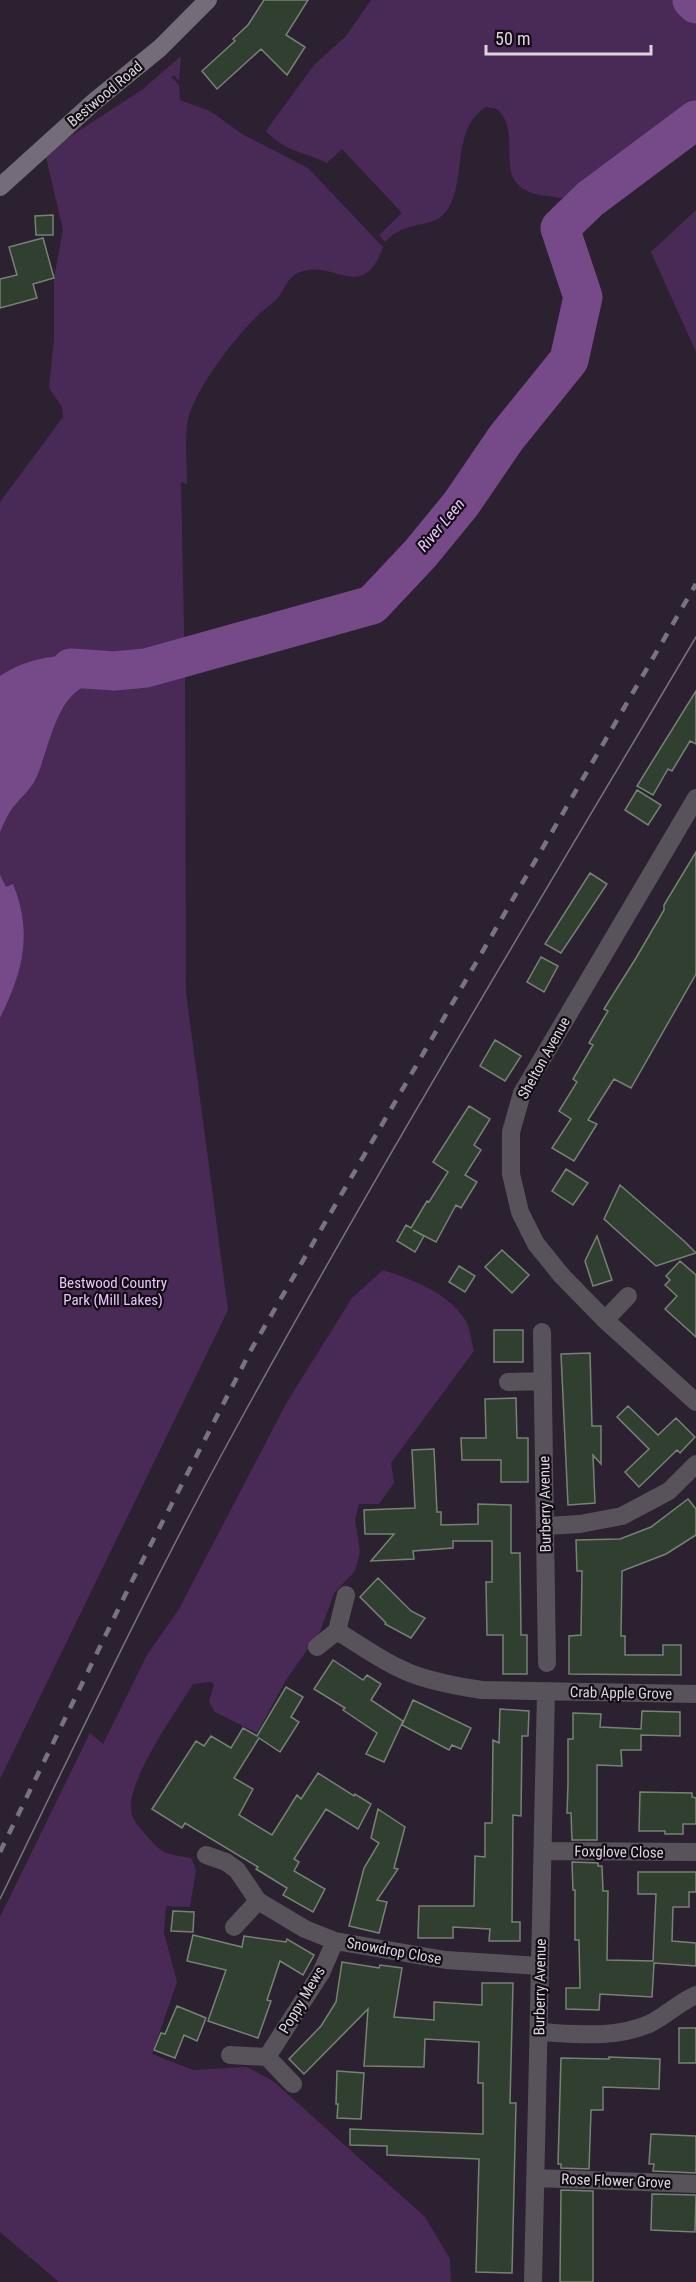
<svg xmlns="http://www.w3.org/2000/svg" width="696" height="2282" font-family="'Roboto Condensed',sans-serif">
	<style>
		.green { fill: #492a56 }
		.water { fill: #764a88 }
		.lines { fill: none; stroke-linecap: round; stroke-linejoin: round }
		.river { stroke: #764a88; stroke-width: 39 }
		.building { fill: #303f2f; stroke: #748472; stroke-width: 1.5 }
		.street { stroke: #58535b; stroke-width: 18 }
		.secondary { stroke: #756c79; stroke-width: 18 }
		.tram { stroke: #7b727f; stroke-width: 1.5 }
		.rail { stroke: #7b727f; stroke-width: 4.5; stroke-dasharray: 10 10; stroke-linecap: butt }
		.labels { text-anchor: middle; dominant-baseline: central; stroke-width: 4.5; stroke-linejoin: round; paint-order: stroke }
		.street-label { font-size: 15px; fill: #dbd4de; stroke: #120d14 }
		.park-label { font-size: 15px; fill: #e9c4fa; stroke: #120d14 }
		.water-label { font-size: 16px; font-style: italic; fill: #eec9ff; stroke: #120d14 }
	</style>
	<rect width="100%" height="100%" fill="#2c2131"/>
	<path class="green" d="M371,0h317l8,7v102l-117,88c-9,3 -22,0 -32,-1 -63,-7 -20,-60 -50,-87l-11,-2c-35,22 -19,71 -38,102 -14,22 -42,9 -63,33l-6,-7 23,-22 -60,-64 -15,14c-22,-11 -42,-11 -61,-32l48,-66 32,-29z
		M181,56l-2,25 -5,-6 -3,2 8,8 1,15 30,11 32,23 66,34 75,79c-20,56 -47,14 -80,24 -17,5 -17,18 -27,29 -5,5 -12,9 -17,14 -24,23 -68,79 -72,111 -2,19 0,40 0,59l-6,-2 4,194 1,317 42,317 -228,469v-1277l63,-85 -1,-10 -13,-19 5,-49v-61l9,-48 -18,-77 98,-64z
		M696,210v142l-45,-100z
		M383,1270c30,10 62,21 81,48 6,8 7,23 10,33l-83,112 3,20 -15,21h-20l-4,16 5,32 -5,19 -21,22 -14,39 -34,48 -29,53 -42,-21 -6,-10 5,-18 -3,-2 -18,2c-17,28 -65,94 -62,126 0,8 9,18 14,24 19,21 17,19 46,24l5,12 -6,37 -24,-1 -2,27 13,49 -25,72 41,16 54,-3 26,14 152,136 25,42 1,23h-392l-59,-50v-315l90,-184 13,11 44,-89 32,-46 108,-207 65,-104z"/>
	<path class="water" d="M111,653l3,33c-6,0 -12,-2 -18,-2 -41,2 -47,72 -62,98 -5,9 -12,14 -18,22 -7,7 -12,19 -16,28v-156c32,-22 73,-22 111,-23z
		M0,875l6,12 7,-3c20,49 10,88 -13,134z"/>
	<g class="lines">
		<path class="river" d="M692,0l4,4
			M0,745l71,-77 43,3 32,-3 226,-63 48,-51 41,-50 45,-66 63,-78 14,-63 -23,-69 30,-29 106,-79"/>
	</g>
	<path class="building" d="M264,0h44l-22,35 19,12 -18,28 -26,-26 -44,40 -15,-18 33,-30 -2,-2 15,-14z
		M53,215v20h-17l-1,-19z
		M43,238l11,40 -21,6 4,14 -37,10v-29l17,-4 -8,-28z
		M696,691v53l-6,-3 -18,30 -4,-2 -15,26 -16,-9z
		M637,790l24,15 -13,20 -23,-15z
		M696,852v122l-65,114 -17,-9 -26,41 9,4 -23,37 -22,-13 19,-29 -12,-8 18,-29 -4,-3 20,-34 -4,-2 19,-32 -4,-2 32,-51 28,-48v-5z
		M590,873l17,11 -46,69 -16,-9z
		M541,957l17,9 -14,26 -17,-10z
		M495,1040l26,16 -16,25 -25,-15z
		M469,1106l21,13 -16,26 7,5 -16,25 12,7 -16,26 -5,-3 -20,37 -23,-12 11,6 -9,16 -18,-11 9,-16 5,3 16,-27 2,1 19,-30 -15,-10z
		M566,1169l22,14 -15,22 -21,-14z
		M620,1185l64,56 12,12 -40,13 -52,-47z
		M597,1236l15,44 -19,6 -8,-25z
		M502,1250l27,25 -17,18 -27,-26z
		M680,1261l16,14v62l-31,-28 12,-13 -12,-11 5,-5 -4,-4z
		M459,1266l16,10 -10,16 -16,-10z
		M494,1330h29v32h-29z
		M590,1353l2,73h9v38l-8,-9 2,48 -27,2 -7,-151z
		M516,1398l1,40h11v44h-27v-22h-39l-1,-22h25l-1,-39z
		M628,1406l30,29 18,-17 19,19 -15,16 -3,-3 -38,37 -14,-15 24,-23 -32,-32z
		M434,1449l3,63h4v13l37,-1v-20l33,1v48h9l1,82h6v39h-24v-39h-16l-1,-53h6v-41h-39v7l-40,3 1,8 -43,2 23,-27h-29l-1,-24 51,-2 -3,-58z
		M688,1499l8,10v26l-30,19 -44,17 -1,65h4v19h38v-10h18v30l-112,-1v-38l12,-1 1,-64h-5l-1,-31 44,-1 31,-12z
		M378,1578l33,33 14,7 -14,20 -26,-14 1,-1 -26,-26z
		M333,1660l30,20 4,-5 14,9 -10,16 32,21 -19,41 -18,-8 11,-21 -34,-23 2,-2 -31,-19z
		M286,1687l17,10 -12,20 8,5 -19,30 -21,-14 -25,40 19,11 -14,26 33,20 25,-40 4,4 17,-26 36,23 1,-2 16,10 -13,25 -32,-20 -32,50 5,3 -5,9 31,18 -12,23 -30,-17 4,-7 -31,-19 2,-2 -73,-44 -3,5 -30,-19 44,-68 8,5 7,-10 20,12 12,-20 14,8z
		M413,1700l58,28 -10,21 -9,-4 -3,5 -47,-25z
		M500,1709l29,2 -1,25h-6l-1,80 -8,-1 -1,107h8v19h-31l1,-12 -37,-2v11h-35l1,-32h55l1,-50 10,1v-34h7l1,-83 6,3z
		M642,1711l38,1v24l-39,-1v15h-20l1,16 -25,-1v75h-25l-1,-27h-4l1,-29v-45h5v-26l28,1 -1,13 41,2z
		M640,1792l52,1v4l4,1v26h-13v10h-18v-3h-26z
		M378,1809l27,18 -11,41 4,1 -21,31 10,2 -8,31 -30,-7 15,-58 15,-25 -8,-5z
		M572,1862l26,1v3h4l1,25h5l-1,69 46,1 3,-67h-18v-22h58v20h-7v15h-16l-1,34 24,2v23l-42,-3 -2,34 -52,-3 -1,16 -33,-1v-21h14l-1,-48h-4v-50h-2z
		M173,1911l21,1 -1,20 -22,-1z
		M193,1935l49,12 2,-11 42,6 1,-3 27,16 -11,20 -23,-14 -13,39 4,1 -13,37 -50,-17 18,-51 -39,-9z
		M342,1962l37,6 1,-3 22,3 -8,49 40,3v-18l48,3v-22h31l-3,120h6l-4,170 -36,-1 3,-113 -92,-4v-9l-37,-1v-16l133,5v-51h-5l1,-41 -54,-3 -1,28 -60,-1 4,-57 -64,65 -15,-15 32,-33 15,-24z
		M177,2006l29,12 -9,23 -13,-6 -9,23 -21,-8 7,-17 4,1z
		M679,2028h17v35h-17z
		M609,2057l51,2 -1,30 -56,-2v23h-12l-2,59 -28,-1v-4h-3l3,-106 48,1z
		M337,2071l27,2 -3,46 -24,-1 1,-14h-2z
		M651,2134l45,2v37l-43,-2 1,-7h-5z
		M561,2190l32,1v91h-33z
		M652,2194l44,1 -1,37 -44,-2z"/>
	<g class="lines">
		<path class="street" d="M696,798l-174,295 -11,39v42l9,38 16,32 26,32 43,44 91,82
			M605,1320l23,-24
			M542,1332l5,331
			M508,1382l35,-1
			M545,1526l35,-2 42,-8 47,-25 27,-27
			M337,1631c26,16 52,35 81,45 21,7 43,11 64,14l214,4
			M317,1647l20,-16 9,-36
			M543,1851l153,1
			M206,1855l20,7 11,8 21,31 47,28 30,12 111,19 94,6
			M234,1927l24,-26
			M539,2032c37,2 75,7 110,-8 17,-8 30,-22 47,-29
			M230,2055l37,2 26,27
			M267,2057l54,-84 14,-32
			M535,2178l161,6
			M533,2282l13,-590"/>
		<path class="secondary" d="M0,187l95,-86 65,-53 48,-48"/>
		<path class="tram" d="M0,1899c73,-150 144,-301 223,-447 150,-276 313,-545 473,-815"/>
		<path class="rail" d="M0,1852l131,-269 120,-233 445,-766"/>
	</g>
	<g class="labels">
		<g class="street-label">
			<text transform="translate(105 94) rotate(-40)">Bestwood Road</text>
			<text transform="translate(544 1058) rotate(-61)">Shelton Avenue</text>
			<text transform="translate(545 1504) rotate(-91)">Burberry Avenue</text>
			<text transform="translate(621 1693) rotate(1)">Crab Apple Grove</text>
			<text transform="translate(619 1852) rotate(1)">Foxglove Close</text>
			<text transform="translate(394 1951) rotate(10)">Snowdrop Close</text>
			<text transform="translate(540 1987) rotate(-89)">Burberry Avenue</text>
			<text transform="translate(302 2000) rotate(-59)">Poppy Mews</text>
			<text transform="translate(616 2181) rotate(2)">Rose Flower Grove</text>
		</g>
		<g class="park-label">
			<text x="113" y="1283">Bestwood Country<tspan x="113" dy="17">Park (Mill Lakes)</tspan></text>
		</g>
		<g class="water-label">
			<text transform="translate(441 525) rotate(-50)">River Leen</text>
		</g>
	</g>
	<path d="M486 45v9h165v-9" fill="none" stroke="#dbd4de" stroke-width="3"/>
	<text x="495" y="45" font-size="18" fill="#dbd4de" stroke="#120d14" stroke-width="4.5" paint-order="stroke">50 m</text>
</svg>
